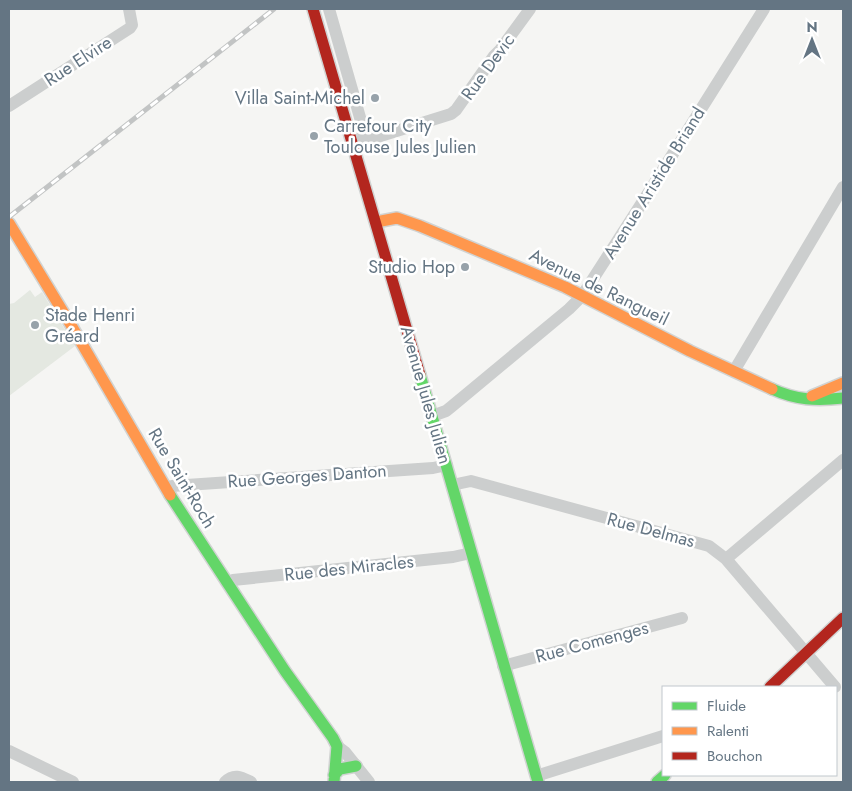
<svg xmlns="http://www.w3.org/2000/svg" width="852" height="791" font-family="Jost,sans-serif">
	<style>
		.green { fill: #e4e8e1 }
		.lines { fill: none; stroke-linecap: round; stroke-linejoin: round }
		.fast-casing { stroke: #d1d3d2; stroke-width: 14 }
		.slow-casing { stroke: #d1d3d2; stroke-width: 14 }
		.jam-casing { stroke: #d1d3d2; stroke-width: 14 }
		.street { stroke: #cccece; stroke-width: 12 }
		.fast { stroke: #63d668; stroke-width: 11 }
		.slow { stroke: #ff974d; stroke-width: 11 }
		.jam { stroke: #b3261e; stroke-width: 11 }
		.rail-casing { stroke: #c2c4c4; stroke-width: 5 }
		.rail { stroke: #fff; stroke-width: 3; stroke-dasharray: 9; stroke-linecap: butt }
		.poi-dot { fill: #97a2aa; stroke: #fff; stroke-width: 2 }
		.labels { text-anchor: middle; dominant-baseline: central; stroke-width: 5; stroke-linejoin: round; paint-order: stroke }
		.street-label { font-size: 18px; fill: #647583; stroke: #fff }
		.poi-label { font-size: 18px; fill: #647583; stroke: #fff; text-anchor: end }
	</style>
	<rect width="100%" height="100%" fill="#f5f5f3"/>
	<path class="green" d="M30,290l5,7 7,-5 33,54 -66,50v-92l5,-1z"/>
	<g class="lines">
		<g class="fast-casing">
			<path id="fast" d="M420,375l118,407
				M772,389c24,11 44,12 71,9
				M170,495l115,176 48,67 4,8 -3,36
				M334,775l6,-6 16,-3
				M657,782l8,-7"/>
		</g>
		<g class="slow-casing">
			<path id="slow" d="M376,222l21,-4 23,8 145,61 125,64 82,38
				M9,223l62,102 99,170
				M812,396l31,-13"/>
		</g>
		<g class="jam-casing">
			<path id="jam" d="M313,9l107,366
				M770,687l73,-69"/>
		</g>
		<path class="street" d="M329,9l32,112 3,18
			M9,106l121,-78 2,-3 -3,-16
			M352,143l22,-5 77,-24 5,-4 38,-54 6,-6 30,-41
			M734,371l109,-184
			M432,416l14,-5 5,-4 118,-98 13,-13 65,-101 117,-186
			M452,485l19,-4 238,65 17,13 109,128
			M167,490l5,-4 261,-18 14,-3
			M726,559l117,-99
			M227,583l6,-3 220,-23 18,-4
			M503,666l179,-48
			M337,746l8,6 24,30
			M9,751l64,31
			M536,776l127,-40
			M225,782c9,-9 16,-5 26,0"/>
		<use href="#fast" class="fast"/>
		<use href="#slow" class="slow"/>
		<use href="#jam" class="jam"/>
		<g class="rail-casing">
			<path id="rail" d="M9,217l265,-208"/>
		</g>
		<use href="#rail" class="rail"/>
	</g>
	<g class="poi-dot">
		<circle cx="375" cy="98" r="5"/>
		<circle cx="314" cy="136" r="5"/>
		<circle cx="465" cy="267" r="5"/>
		<circle cx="35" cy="325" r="5"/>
	</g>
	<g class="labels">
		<g class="street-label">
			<text transform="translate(78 61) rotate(-33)">Rue Elvire</text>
			<text transform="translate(488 67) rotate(-54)">Rue Devic</text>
			<text transform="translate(654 183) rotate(-58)">Avenue Aristide Briand</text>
			<text transform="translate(599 287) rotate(26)">Avenue de Rangueil</text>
			<text transform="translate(426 395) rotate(74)">Avenue Jules Julien</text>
			<text transform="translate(307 476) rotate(-4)">Rue Georges Danton</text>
			<text transform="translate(182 478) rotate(59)">Rue Saint-Roch</text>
			<text transform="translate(651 530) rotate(15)">Rue Delmas</text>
			<text transform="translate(349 568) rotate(-6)">Rue des Miracles</text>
			<text transform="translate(592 642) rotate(-15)">Rue Comenges</text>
		</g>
		<g class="poi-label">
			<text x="365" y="98">Villa Saint-Michel</text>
			<text x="324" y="126" text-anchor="start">Carrefour City<tspan x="324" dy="21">Toulouse Jules Julien</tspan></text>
			<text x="455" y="267">Studio Hop</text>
			<text x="45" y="315" text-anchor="start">Stade Henri<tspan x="45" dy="21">Gréard</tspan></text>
		</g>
	</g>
	<rect width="852" height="791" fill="none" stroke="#647583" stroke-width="20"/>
	<rect x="662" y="686" width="175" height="90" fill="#ffffff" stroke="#c1c8cd"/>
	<rect x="672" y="702" width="25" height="8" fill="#63d668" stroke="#c1c8cd"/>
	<text x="707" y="711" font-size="15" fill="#647583">Fluide</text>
	<rect x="672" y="727" width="25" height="8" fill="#ff974d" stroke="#c1c8cd"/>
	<text x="707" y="736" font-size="15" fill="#647583">Ralenti</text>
	<rect x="672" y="752" width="25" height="8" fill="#b3261e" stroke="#c1c8cd"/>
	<text x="707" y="761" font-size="15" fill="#647583">Bouchon</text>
	<g transform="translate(812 40)" stroke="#ffffff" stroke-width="4" paint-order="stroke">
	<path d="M0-4L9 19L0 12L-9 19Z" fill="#647583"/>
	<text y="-8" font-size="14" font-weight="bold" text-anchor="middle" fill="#647583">N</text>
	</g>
</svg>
